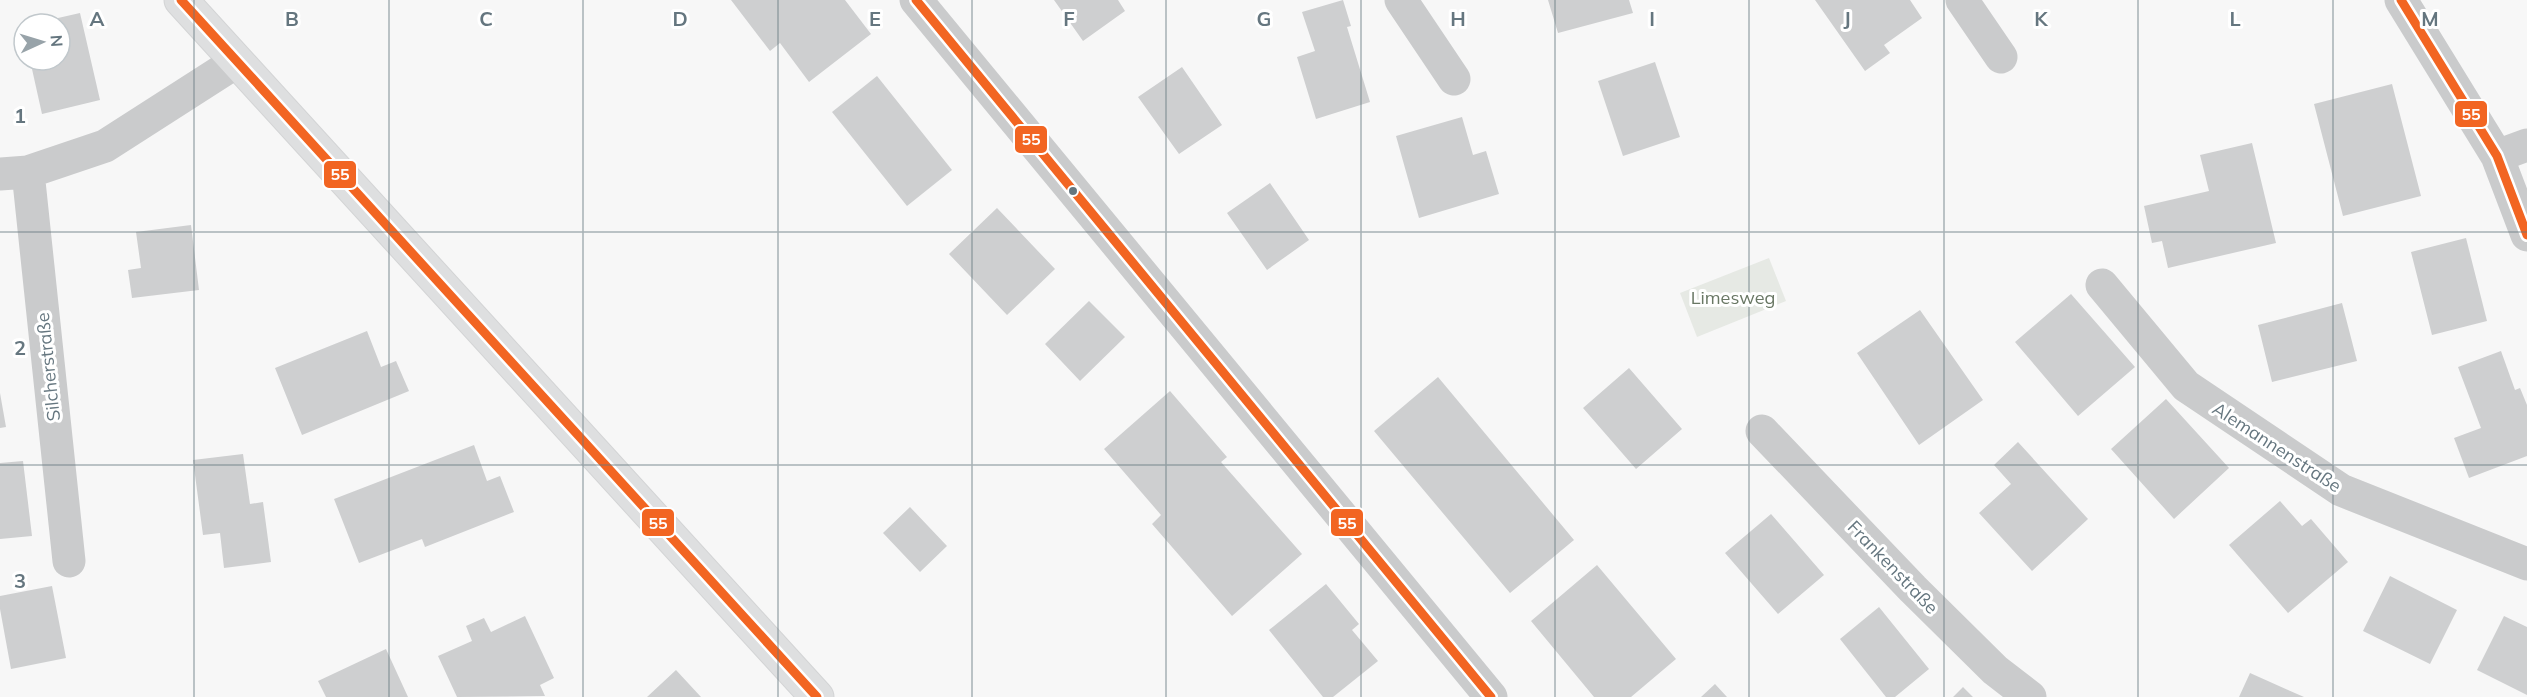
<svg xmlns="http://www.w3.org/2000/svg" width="2527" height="697" font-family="Mulish,sans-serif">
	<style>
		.green { fill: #e6e9e4 }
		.building { fill: #cecfd0 }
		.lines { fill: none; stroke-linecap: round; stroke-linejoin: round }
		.secondary-casing { stroke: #d3d4d5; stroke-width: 35 }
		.street { stroke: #cacbcc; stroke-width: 33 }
		.secondary { stroke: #dedfe0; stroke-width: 33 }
		.bus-1-casing { stroke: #fff; stroke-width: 14 }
		.bus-1 { stroke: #f26522; stroke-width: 9 }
		.grid { fill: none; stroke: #65767f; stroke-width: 1.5; stroke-opacity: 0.55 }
		.bus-dot { fill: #65767f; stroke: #fff; stroke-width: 2 }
		.labels { text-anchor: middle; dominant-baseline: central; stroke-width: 6; stroke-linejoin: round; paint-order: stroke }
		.park-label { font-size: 18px; fill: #697764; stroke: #fff }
		.street-label { font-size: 18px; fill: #65767f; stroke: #fff }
		.grid-label { font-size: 20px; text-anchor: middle; font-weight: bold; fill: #65767f; stroke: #fff; stroke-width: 6; stroke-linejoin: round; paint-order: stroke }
		.line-badge { stroke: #fff; stroke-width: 2 }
		.badge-label { font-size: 16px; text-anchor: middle; font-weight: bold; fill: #fff }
	</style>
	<rect width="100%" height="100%" fill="#f7f7f7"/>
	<path class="green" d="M1769,258l17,43 -89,36 -17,-44z"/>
	<path class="building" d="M731,0h114l26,34 -62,48 -29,-39 -10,8z
		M1054,0h64l7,11 -42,30z
		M1343,0l8,26 -4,1 23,75 -54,17 -19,-62 18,-6 -13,-39z
		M1548,0h81l4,13 -75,20z
		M1815,0h95l12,18 -38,27 6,8 -25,18z
		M80,13l20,87 -58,14 -12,-54h30v-36l-24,-1z
		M1655,62l25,75 -57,19 -25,-75z
		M1182,67l40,58 -43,29 -41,-57z
		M877,76l75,94 -45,36 -75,-94z
		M2392,84l29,112 -78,20 -29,-112z
		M1462,117l11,38 13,-4 13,43 -80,24 -23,-82z
		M2252,143l24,100 -108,25 -6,-27 -10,2 -8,-37 65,-15 -9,-36z
		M1270,183l39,57 -42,30 -40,-57z
		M997,208l58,61 -48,46 -58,-61z
		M191,225l8,65 -67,8 -4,-28 13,-2 -5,-36z
		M2466,238l21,83 -55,14 -21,-83z
		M2071,294l64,73 -57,49 -63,-74z
		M1089,301l36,36 -45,44 -35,-37z
		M2342,303l15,58 -85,21 -14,-57z
		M1920,310l63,90 -64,45 -62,-92z
		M367,331l14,36 15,-6 13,30 -107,44 -27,-67z
		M2501,351l14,39 5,-2 7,17v51l-58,22 -15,-40 27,-10 -23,-61z
		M1629,368l53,61 -46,40 -53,-61z
		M1438,377l136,163 -64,53 -136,-162z
		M1170,391l57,66 -6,5 81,92 -70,62 -80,-92 9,-9 -57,-66z
		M0,393l6,34 -6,1z
		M2166,399l63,69 -55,51 -63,-70z
		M2018,442l70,77 -56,52 -53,-58 32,-29 -17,-19z
		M474,445l13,36 13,-5 14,36 -89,35 -3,-8 -63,24 -25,-64z
		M243,454l7,50 13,-2 8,60 -47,6 -4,-35 -17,2 -10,-75z
		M23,461l9,75 -32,3v-76z
		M2280,501l22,25 9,-7 37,43 -60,51 -59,-68z
		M910,507l37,39 -27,26 -37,-39z
		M1771,514l53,61 -46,39 -53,-61z
		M1597,565l79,94 -45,38h-37l-63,-76z
		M2390,576l67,34 -27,54 -67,-33z
		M1326,584l33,40 -7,6 26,31 -45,36h-10l-54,-67z
		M52,586l14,72 -55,11 -11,-60v-13z
		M1879,607l50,62 -34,28h-9l-46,-58z
		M525,616l29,62 -14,7 5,11 -88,1 -19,-41 34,-15 -6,-15 18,-8 7,14z
		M2504,616l23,11v68l-50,-25z
		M386,649l22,48h-82l-8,-16z
		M676,670l25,27h-54z
		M2250,673l38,17 16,7h-65z
		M1715,684l12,13h-26z
		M1963,687l10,10h-20z"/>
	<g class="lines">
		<g class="secondary-casing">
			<path id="secondary" d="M181,0l636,697"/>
		</g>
		<path class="street" d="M916,0l575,697
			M1401,0l53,79
			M1962,0l39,57
			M2401,0l96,156 30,79
			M2497,156l30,-11
			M28,172l41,389
			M0,174l28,-2 77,-26 131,-84
			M2102,285l84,101 155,104 186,74
			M1762,431l151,158 82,81 35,27"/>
		<use href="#secondary" class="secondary"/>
		<g class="bus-1-casing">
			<path id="bus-1" d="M181,0l636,697
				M916,0l575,697
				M2401,0l96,156 30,79"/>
		</g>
		<use href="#bus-1" class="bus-1"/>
	</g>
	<path class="grid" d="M194,0v697M389,0v697M583,0v697M778,0v697M972,0v697M1166,0v697M1361,0v697M1555,0v697M1749,0v697M1944,0v697M2138,0v697M2333,0v697M0,232h2527M0,465h2527"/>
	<circle class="bus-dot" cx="1073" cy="191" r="5"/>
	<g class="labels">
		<g class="park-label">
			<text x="1733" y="297">Limesweg</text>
		</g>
		<g class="street-label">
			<text transform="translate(48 367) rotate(-96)">Silcherstraße</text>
			<text transform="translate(2277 447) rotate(33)">Alemannenstraße</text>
			<text transform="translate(1893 567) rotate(46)">Frankenstraße</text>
		</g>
	</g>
	<g class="grid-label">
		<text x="97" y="26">A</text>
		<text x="292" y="26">B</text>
		<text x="486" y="26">C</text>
		<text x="680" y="26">D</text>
		<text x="875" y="26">E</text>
		<text x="1069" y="26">F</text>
		<text x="1264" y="26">G</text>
		<text x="1458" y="26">H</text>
		<text x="1652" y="26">I</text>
		<text x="1847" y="26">J</text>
		<text x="2041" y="26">K</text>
		<text x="2235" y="26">L</text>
		<text x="2430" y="26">M</text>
		<text x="20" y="123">1</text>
		<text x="20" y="355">2</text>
		<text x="20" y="588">3</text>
	</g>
	<g class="line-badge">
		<rect x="2454" y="100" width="34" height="28" rx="6" fill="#f26522"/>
		<rect x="1014" y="125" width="34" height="29" rx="6" fill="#f26522"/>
		<rect x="323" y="160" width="34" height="29" rx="6" fill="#f26522"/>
		<rect x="641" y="508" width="34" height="29" rx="6" fill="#f26522"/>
		<rect x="1330" y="508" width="34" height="29" rx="6" fill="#f26522"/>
	</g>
	<g class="badge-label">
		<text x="2471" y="120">55</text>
		<text x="1031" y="145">55</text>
		<text x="340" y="180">55</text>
		<text x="658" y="529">55</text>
		<text x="1347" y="529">55</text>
	</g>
	<g transform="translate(42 42) rotate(86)"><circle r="28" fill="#ffffff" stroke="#c1c8cc" stroke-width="1.5"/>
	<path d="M0-4.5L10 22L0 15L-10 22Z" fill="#98a3a9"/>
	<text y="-9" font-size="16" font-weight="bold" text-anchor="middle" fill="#65767f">N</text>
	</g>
</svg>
